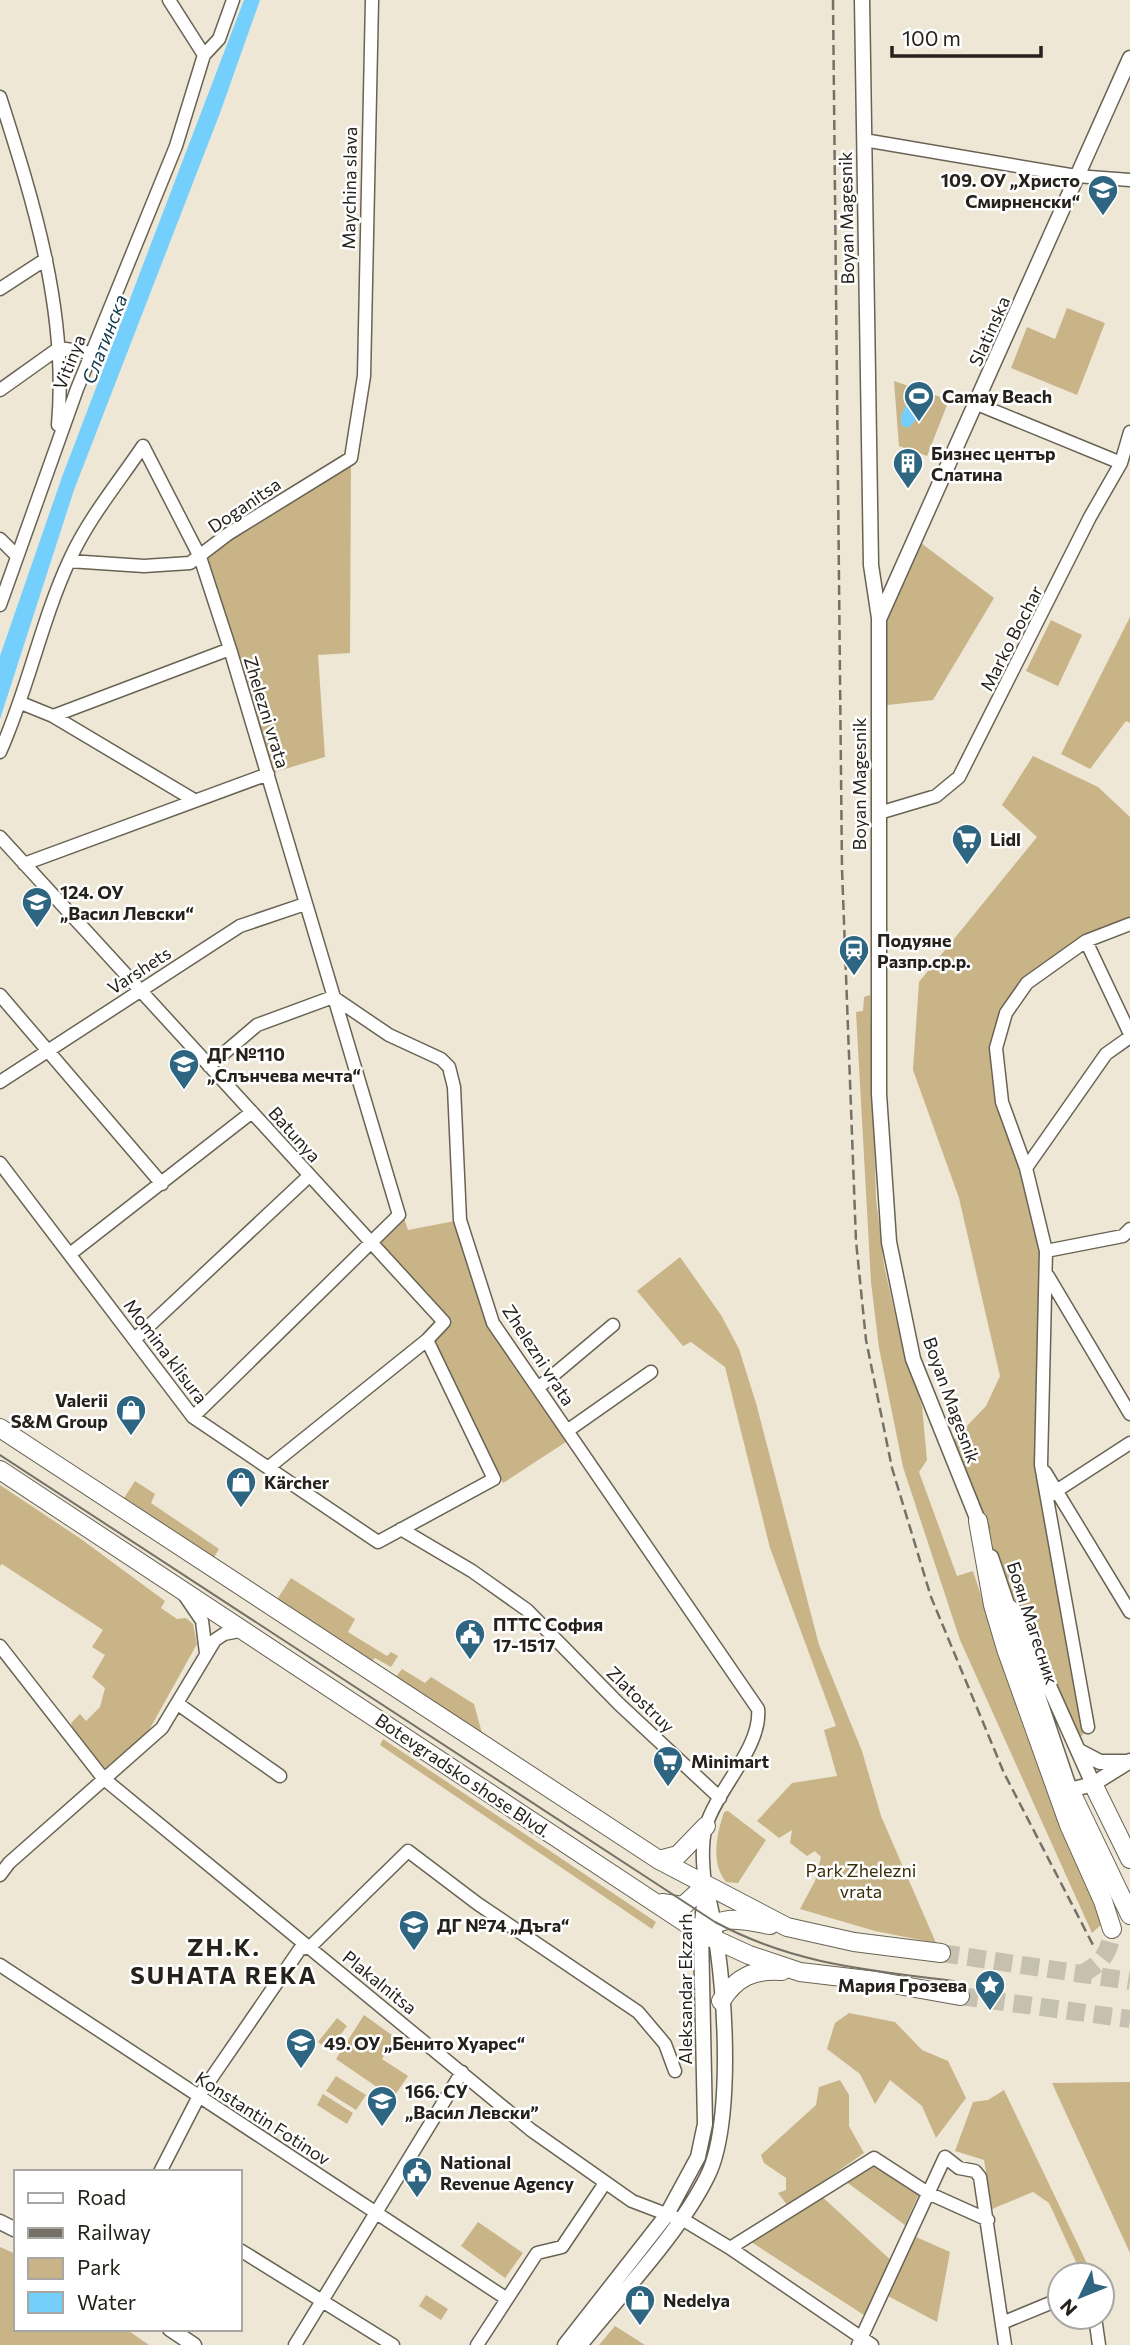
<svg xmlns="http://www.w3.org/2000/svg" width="1130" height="2345" font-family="Commissioner,sans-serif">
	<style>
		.green { fill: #c8b487 }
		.water { fill: #74cffc }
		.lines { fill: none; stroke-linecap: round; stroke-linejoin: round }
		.primary-tunnel { stroke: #c6c0b1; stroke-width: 18; stroke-dasharray: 18 9; stroke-linecap: butt }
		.minor-casing { stroke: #696354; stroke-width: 15 }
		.tertiary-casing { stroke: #696354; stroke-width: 17 }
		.primary-casing { stroke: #696354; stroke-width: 20 }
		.minor { stroke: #fff; stroke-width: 12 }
		.tertiary { stroke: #fff; stroke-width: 14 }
		.primary { stroke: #fff; stroke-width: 18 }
		.tram { stroke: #757166; stroke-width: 2 }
		.rail { stroke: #757166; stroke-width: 2.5; stroke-dasharray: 10 5; stroke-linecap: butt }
		.labels { text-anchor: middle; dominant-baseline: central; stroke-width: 5; stroke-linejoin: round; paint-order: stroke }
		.poi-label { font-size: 18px; font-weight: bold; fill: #25221c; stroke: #fff; text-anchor: start }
		.street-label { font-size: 18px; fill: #25221c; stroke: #fff }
		.park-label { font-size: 18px; fill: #3b2d08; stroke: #fff }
		.water-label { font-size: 19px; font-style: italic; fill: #123a4d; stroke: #fff }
		.district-label { font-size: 24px; font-weight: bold; letter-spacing: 2px; fill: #25221c; stroke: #fff }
	</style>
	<rect width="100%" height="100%" fill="#eee7d6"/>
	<path class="green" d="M1067,308l38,15 -28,72 -66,-27 16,-41 28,12z
		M894,381l55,19 -22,56 -28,-10z
		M351,458l-1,195 -32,2 7,102 -57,17 -68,-217z
		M913,537l81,61 -61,102 -55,6 1,-88z
		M1130,617v106l-4,-2 -36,48 -29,-15z
		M1051,620l31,15 -24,51 -32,-15z
		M1033,756l65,31 32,30v107l-79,41 -45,48 -9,56 49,182 -5,214 47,262 -12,17 -87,-193 -41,-105 38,-40 14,-30 -41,-178 -46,-128 6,-88 118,-145 -35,-32z
		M870,995l6,204 8,66 17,76 21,65 5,54 -8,12 38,104 16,-5 28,86 102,266 -11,10 -132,-293 -57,-173 -24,-119 -8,-66 -15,-270 7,-1 1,-14z
		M404,1218l4,12 52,-10 33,103 79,115 -69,45 -69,-143 15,-16 -73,-79z
		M680,1257l41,58 18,34 17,54 63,242 43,106 19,65 55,127 -61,-12 -75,-22 15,-28 6,-24 -6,-6 -8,5 -17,-13 2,-13 -13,8 -22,-17 35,-38 45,-7 -13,-46 12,-4 -66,-178 -45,-181 -34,-25 -8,4 -46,-55z
		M135,1481l20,13 -4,9 68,46 -6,10 -89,-61z
		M0,1485l81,54 84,62 -4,7 16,11 9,-1 7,6 4,20 -49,88 -44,37 -29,-34 -4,-12 9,-9 6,7 14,-14 5,-19 -13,-11 13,-22 -13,-8 11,-17 -101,-66 -2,2z
		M291,1578l64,41 -7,13 39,24 4,-4 7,4 -7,11 -16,-9 -4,4 -95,-61z
		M402,1669l23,14 6,-6 43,27 9,33 -88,-59z
		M383,1739l273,183 -4,7 -272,-184z
		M728,1811l38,29 -28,43 -12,-1c-16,-19 -9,-49 -2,-70z
		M849,2013l46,9 27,28 26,11 18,37 -30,40 -14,-32 -32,-26 -15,24 -15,-30 -33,-25 8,-26z
		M364,2015l32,23 -14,21 26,17 -15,22 -57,-39z
		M337,2018l10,8 -18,24 -11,-8z
		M336,2076l30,19 -10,15 -30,-19z
		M840,2080l9,15v31l15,27 -76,53 -10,-13 8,-3v-12l-22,-15 -3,-8 55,-50 3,-18z
		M1130,2082v171l-78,-170z
		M1004,2090l88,184 -10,1 -33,-72 -16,-11 -41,17 -8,-49 -29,-9 18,-49 15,-2z
		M323,2094l30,19 -6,11 -30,-19z
		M874,2158l47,31 -16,36 -64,-47z
		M817,2192l78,72 -25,55 -125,-81z
		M478,2222l45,31 -18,25 -44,-32z
		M916,2237l34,15 -13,70 -49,-26z
		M0,2247l16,7v75h110l23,16h-149z
		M426,2295l22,14 -7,11 -22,-14z
		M615,2326l30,19h-46z"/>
	<path class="water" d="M244,0h16l-40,113 -146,377 -74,229v-63l62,-179z
		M909,399l12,4 -6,18 -7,7 -7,-3v-9z"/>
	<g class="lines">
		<path class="primary-tunnel" d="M941,1953l189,28
			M1081,1974c21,-10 29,-21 31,-45
			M960,1996l170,23"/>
		<g class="minor-casing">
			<path id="minor" d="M169,0l35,55
				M0,97c34,106 68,215 58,328
				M864,140l212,36 54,4
				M0,289l46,-30
				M59,348l32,5
				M0,390l59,-42
				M977,404l144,59
				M0,539l17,17
				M69,561l75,5 46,-3 38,-29 123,-76 13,-82 8,-376
				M0,605l77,-216 99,-243 28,-91 15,-16 14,-39
				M21,703l32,13 141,84
				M53,716l177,-67
				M0,752c28,-62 41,-131 70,-193 18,-40 48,-76 73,-113l57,111 30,92 169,566 -206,202
				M879,813l57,-17 23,-19 131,-260 31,-54 9,-31
				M0,837l444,485 -17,18 -158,127
				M24,864l244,-90
				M1086,941l44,93
				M0,995l162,189
				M209,1066l48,-41 76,-28 56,38 52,24 8,8 5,20 6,133 33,103 265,386c4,38 -41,80 -52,117 -5,19 -3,40 -1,60
				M0,1082l240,-156 65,-22
				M0,1163l193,254 185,125 116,-63 -67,-139
				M1026,1168l80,-114 24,-17
				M1046,1251l77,-15 7,-7
				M70,1254l182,-142
				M1048,1276l82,138
				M135,1339l174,-163
				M538,1388l75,-63
				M567,1431l84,-59
				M1045,1472l85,140
				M1050,1495l80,-52
				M401,1529l71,42 55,39 92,94 101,94
				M185,1596l17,25 4,32
				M0,1646l103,132 428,352 101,71 55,21 43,26 142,97
				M178,1704l102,72
				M1088,1727l-47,-262 5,-214 -20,-83 -24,-66 -6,-54 10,-35 21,-30 59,-42 44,-17
				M0,1875l9,-12 153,-135 53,-88 9,-6 20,-4
				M0,1965l507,334
				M160,2172l39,-76 101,-147 10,-2 98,-96 70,53 160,108 27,32 10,27
				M730,2248l144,-90 54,35 60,27
				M240,2250l153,95
				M1095,2317l4,28
				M1002,2323l58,-24
				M295,2345l167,-273
				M477,2345l60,-92 25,-6 43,-64
				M858,2345l87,-188 14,11 16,3 5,6 25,168"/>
		</g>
		<g class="tertiary-casing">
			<path id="tertiary" d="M862,0l9,565 8,53v476l10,148 24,117 68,169
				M880,617l250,-559
				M991,1557l79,233 23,-6 37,-23
				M1019,1619l74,165
				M1079,1751l21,11h25
				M0,2222l16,8
				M170,2329l24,16
				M565,2345l101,-129 32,-59 7,-33 -4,-191 4,-39
				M580,2345c40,-50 101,-114 128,-170 29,-59 16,-227 -3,-289"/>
		</g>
		<g class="primary-casing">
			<path id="primary" d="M0,1428l659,432 128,67 67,15 87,11
				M0,1470l701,463 48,22 51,17 76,9 84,15
				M978,1521l15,84 13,44 63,176 34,76 9,28
				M997,1616l2,-4 9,-4 10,8
				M1093,1784l37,75
				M1070,1790l60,125
				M659,1860l19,-5 28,-29
				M662,1903l21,3 22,-20
				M701,1933c25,-20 39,-13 69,-8
				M721,2001c15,-24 33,-32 61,-30"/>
		</g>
		<use href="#minor" class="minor"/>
		<use href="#tertiary" class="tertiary"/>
		<use href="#primary" class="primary"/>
		<path class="tram" d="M0,1455l715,467c78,42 152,48 239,59"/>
		<path class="rail" d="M833,0l9,869 14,372 10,99 26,128 39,129 73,176 89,172"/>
	</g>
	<defs>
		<g id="school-pin" transform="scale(1.575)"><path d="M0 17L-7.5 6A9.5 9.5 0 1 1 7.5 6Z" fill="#2e6580" stroke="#fff"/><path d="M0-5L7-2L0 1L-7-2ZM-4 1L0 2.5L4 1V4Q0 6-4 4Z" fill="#fff"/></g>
		<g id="stadium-pin" transform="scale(1.575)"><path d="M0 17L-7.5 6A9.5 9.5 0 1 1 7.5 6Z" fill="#2e6580" stroke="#fff"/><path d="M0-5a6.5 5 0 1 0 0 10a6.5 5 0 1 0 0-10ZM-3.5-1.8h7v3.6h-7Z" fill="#fff"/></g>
		<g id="building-pin" transform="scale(1.575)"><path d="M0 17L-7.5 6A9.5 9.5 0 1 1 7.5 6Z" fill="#2e6580" stroke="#fff"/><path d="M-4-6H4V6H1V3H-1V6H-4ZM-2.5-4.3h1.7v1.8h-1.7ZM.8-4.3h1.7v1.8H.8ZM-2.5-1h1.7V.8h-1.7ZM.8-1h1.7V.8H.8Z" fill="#fff"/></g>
		<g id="supermarket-pin" transform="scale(1.575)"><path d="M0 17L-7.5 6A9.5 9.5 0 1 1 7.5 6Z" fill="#2e6580" stroke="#fff"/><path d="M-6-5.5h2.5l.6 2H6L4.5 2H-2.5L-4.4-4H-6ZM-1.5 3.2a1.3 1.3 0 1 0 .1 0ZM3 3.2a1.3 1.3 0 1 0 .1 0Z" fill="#fff"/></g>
		<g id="station-pin" transform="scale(1.575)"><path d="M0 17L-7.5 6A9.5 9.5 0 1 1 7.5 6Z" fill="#2e6580" stroke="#fff"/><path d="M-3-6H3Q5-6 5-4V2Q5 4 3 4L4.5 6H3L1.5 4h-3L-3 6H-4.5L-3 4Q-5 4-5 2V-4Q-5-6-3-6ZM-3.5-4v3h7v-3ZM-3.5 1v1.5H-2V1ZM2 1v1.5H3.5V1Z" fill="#fff"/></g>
		<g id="shop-pin" transform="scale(1.575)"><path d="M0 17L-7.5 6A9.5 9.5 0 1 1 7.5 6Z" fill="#2e6580" stroke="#fff"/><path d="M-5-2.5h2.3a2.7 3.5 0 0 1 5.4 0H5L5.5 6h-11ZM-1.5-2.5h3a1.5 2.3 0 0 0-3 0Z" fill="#fff"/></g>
		<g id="civic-pin" transform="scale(1.575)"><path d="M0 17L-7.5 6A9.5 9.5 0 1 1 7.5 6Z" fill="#2e6580" stroke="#fff"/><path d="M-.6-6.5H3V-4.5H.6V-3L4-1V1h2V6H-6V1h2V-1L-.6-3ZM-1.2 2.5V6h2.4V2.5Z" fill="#fff"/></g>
		<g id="sight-pin" transform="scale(1.575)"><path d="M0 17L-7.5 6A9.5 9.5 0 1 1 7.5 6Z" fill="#2e6580" stroke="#fff"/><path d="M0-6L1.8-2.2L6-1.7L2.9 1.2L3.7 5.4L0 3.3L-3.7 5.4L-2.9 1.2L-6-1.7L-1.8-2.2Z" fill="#fff"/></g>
	</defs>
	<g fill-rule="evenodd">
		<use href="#school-pin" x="1103" y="190"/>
		<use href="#stadium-pin" x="919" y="396"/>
		<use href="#building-pin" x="908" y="463"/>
		<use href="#supermarket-pin" x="967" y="839"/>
		<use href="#school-pin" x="37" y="902"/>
		<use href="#station-pin" x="854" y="950"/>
		<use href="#school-pin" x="184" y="1064"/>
		<use href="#shop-pin" x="131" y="1410"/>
		<use href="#shop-pin" x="241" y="1482"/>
		<use href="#civic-pin" x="470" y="1634"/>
		<use href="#supermarket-pin" x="668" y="1761"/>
		<use href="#school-pin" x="414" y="1925"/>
		<use href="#sight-pin" x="990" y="1985"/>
		<use href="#school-pin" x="301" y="2043"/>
		<use href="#school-pin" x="382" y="2101"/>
		<use href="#civic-pin" x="417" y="2172"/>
		<use href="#shop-pin" x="640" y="2300"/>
	</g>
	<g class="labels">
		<g class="poi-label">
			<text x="1080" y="180" text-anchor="end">109. ОУ „Христо<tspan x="1080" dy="21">Смирненски“</tspan></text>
			<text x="942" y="396">Camay Beach</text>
			<text x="931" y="453">Бизнес център<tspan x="931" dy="21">Слатина</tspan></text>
			<text x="990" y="839">Lidl</text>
			<text x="60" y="892">124. ОУ<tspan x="60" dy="21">„Васил Левски“</tspan></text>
			<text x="877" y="940">Подуяне<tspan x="877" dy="21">Разпр.ср.р.</tspan></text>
			<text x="207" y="1054">ДГ №110<tspan x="207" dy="21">„Слънчева мечта“</tspan></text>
			<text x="108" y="1400" text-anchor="end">Valerii<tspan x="108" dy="21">S&amp;M Group</tspan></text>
			<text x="264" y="1482">Кärcher</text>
			<text x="493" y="1624">ПТТС София<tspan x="493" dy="21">17-1517</tspan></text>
			<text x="691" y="1761">Minimart</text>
			<text x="437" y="1925">ДГ №74 „Дъга“</text>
			<text x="967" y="1985" text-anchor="end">Мария Грозева</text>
			<text x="324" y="2043">49. ОУ „Бенито Хуарес“</text>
			<text x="405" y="2091">166. СУ<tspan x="405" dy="21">„Васил Левски”</tspan></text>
			<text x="440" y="2162">National<tspan x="440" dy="21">Revenue Agency</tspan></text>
			<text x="663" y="2300">Nedelya</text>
		</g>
		<g class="street-label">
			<text transform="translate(349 188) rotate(-89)">Maychina slava</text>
			<text transform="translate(846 218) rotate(-91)">Boyan Magesnik</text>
			<text transform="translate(989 331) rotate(-66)">Slatinska</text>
			<text transform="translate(69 362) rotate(-68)">Vitinya</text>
			<text transform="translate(244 505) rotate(-34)">Doganitsa</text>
			<text transform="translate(1011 638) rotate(-63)">Marko Bochar</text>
			<text transform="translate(267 712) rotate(73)">Zhelezni vrata</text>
			<text transform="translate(859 784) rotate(-90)">Boyan Magesnik</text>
			<text transform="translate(139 970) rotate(-33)">Varshets</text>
			<text transform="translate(295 1134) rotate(48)">Batunya</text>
			<text transform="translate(166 1351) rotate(53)">Momina klisura</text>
			<text transform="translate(539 1355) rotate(57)">Zhelezni vrata</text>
			<text transform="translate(952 1400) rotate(70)">Boyan Magesnik</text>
			<text transform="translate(1033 1623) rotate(72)">Боян Магесник</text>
			<text transform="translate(641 1699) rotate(44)">Zlatostruy</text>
			<text transform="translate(463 1775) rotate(34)">Botevgradsko shose Blvd.</text>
			<text transform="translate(380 1982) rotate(39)">Plakalnitsa</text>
			<text transform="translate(685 1989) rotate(-90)">Aleksandar Ekzarh</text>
			<text transform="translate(263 2118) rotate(33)">Konstantin Fotinov</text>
		</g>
		<g class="park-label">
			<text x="861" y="1870">Park Zhelezni<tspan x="861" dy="21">vrata</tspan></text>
		</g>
		<g class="water-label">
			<text transform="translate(104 339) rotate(-69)">Слатинска</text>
		</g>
		<g class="district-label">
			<text x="224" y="1946">ZH.K.<tspan x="224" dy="28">SUHATA REKA</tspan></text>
		</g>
	</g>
	<rect x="14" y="2170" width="228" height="161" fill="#ffffff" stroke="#a8a7a4" stroke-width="2"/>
	<rect x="28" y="2193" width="35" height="10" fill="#ffffff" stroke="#a8a7a4" stroke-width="2"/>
	<text x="77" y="2205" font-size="21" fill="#25221c">Road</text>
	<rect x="28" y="2228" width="35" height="10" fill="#757166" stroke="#a8a7a4" stroke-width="2"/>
	<text x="77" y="2240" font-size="21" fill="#25221c">Railway</text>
	<rect x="28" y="2258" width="35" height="21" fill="#c8b487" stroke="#a8a7a4" stroke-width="2"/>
	<text x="77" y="2275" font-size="21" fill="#25221c">Park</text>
	<rect x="28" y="2292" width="35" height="21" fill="#74cffc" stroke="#a8a7a4" stroke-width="2"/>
	<text x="77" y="2310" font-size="21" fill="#25221c">Water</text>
	<g transform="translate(1081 2296) rotate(227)"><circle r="33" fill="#ffffff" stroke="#a8a7a4" stroke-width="2"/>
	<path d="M0-5L12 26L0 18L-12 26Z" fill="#2e6580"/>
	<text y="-10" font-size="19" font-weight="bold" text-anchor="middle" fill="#25221c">N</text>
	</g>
	<path d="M892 46v10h149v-10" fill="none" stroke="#25221c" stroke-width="3.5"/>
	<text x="902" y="46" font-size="21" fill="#25221c" stroke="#ffffff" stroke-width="5" paint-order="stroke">100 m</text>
</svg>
